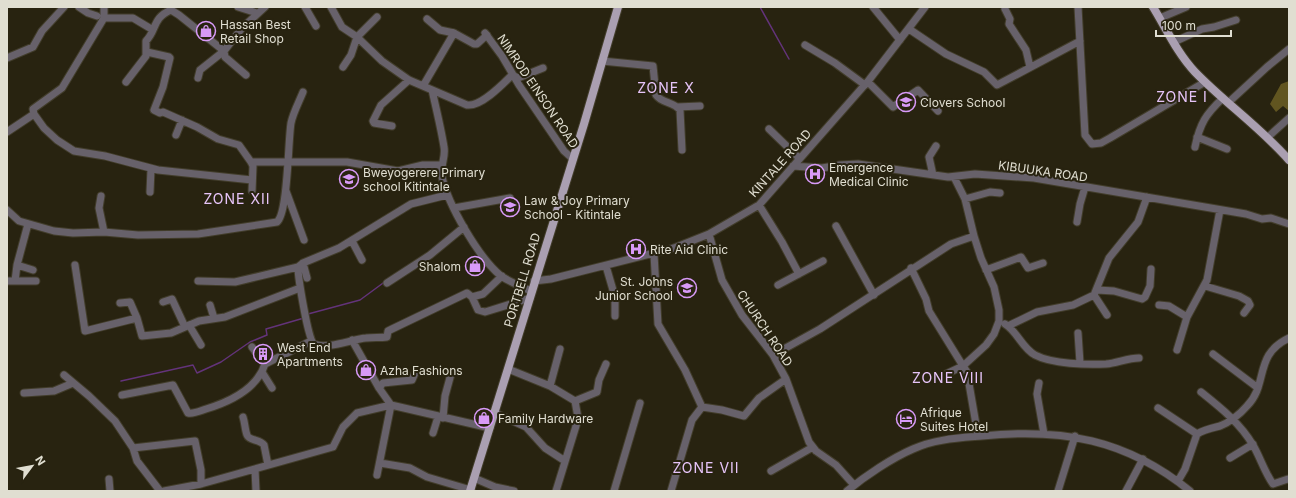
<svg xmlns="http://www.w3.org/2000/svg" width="1296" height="498" font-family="Inter,sans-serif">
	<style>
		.forest { fill: #615520 }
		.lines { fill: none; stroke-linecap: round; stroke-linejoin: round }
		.stream { stroke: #63337a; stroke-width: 1.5 }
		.minor-casing { stroke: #423d2b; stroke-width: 9 }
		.major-casing { stroke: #423d2b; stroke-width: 10 }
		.minor { stroke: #67616a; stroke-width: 7 }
		.major { stroke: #aa9fb1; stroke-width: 8 }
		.labels { text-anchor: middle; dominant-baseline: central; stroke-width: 4; stroke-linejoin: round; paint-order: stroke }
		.poi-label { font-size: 12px; fill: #e0ded1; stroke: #282310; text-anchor: start }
		.street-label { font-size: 12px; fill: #e0ded1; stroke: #282310 }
		.quarter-label { font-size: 14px; letter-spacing: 1px; fill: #e6c4f8; stroke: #282310 }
	</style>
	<rect width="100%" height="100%" fill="#282310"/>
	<path class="forest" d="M1289,81v30l-6,-5 -7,6 -6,-8 11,-20z"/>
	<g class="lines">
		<path class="stream" d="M760,7l29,52
			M308,314l52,-14 34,-25
			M121,381l72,-16 4,8 24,-11 29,-20 17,-7 -1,-6 38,-11"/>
		<g class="minor-casing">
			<path id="minor" d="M79,7l9,6 9,3
				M104,7v11l-42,70 -29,21 1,5 10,14 13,12 17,11 31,5 53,14 94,10
				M238,7l19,6
				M305,7l11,19
				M331,7l11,20 15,10 25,24 27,19 58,25c14,2 36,-21 45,-30l6,3 25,-10
				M873,7l27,33
				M1078,7l7,128 7,9 9,-1 9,-5 95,-56
				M1005,9l5,10 -1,5 17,26 4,17
				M104,18h29l20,12
				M1160,18l26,-11
				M427,19l13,11 14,3
				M909,29l37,25 38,18 13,13 83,-44
				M485,33l17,23 17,29 45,66 9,8
				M1174,42l28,-13 12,-2 22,-7
				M805,45l30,18 30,22
				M147,52l22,5 1,1 -7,29 -9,23 6,3 3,-1 34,15 21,12 21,6 12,17h96l51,9 25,-6h17
				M7,58l26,-11 9,-16 22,-24
				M602,61l51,5 3,29c5,8 18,7 24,15l2,40
				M343,67l8,-12 6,-18 20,-20
				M198,78l2,-8 24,-19 18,-23 23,-21
				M126,82l20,-26v-15c11,-11 6,-23 25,-31l8,5 45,36 1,6 21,18
				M868,82l25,25 25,-17 20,21
				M423,86l31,-53 20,11h3l10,-9
				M432,90c4,18 9,38 12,57 2,11 -4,17 -2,30 6,28 37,81 59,99 9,6 21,11 30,15
				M1229,102l38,-35 22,-18
				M677,107l23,-1
				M392,126l-18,-3 -1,-2 8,-16 28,-25
				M769,129l30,29
				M7,132l27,-18
				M176,135l6,-15
				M1197,137l30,12
				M1268,137l21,-19
				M1195,147c5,-24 11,-33 28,-49
				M251,162l2,4 -1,25
				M793,166l29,2 18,-3 18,-1 90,13 27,-3 59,4 212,36 16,5 9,-1 18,6
				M933,175l-4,-18 7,-11
				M954,177l11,22 9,37 7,22 13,29 5,23v11l-5,13 -8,11 -23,21 4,6 11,64
				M286,191l18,49
				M150,192l1,-23
				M101,196l-2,12 5,24
				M965,199l25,-7 10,1
				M759,205l23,37 17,32
				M454,208l56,-10
				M7,210l12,11 35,10 19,2 31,-1 34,3 60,-1 79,-12c11,-9 11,-81 14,-99 2,-10 8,-21 12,-31
				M1077,222l3,-18 5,-17
				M836,226l38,69
				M709,234l13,46 20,35 31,40 13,24 23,63 7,9 20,14 18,20
				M352,241l10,19
				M654,254l4,70 27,46 17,37
				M303,263l4,15
				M17,265l16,5
				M75,265l10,66 52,-13 5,18 29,-3 28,-12 26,-4 75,-29
				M606,266l9,31v19
				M298,267c0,10 10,73 16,77 12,6 39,-5 52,-6 7,-1 14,0 21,-1l1,-6 4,-2 75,-36 5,4 6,13 7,2 45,-14
				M911,268l15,31 3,12 34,55 -17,8
				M986,270l35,-13 7,11 15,-5
				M7,281h29
				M15,281l2,-16 11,-41
				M198,281l37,1 63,-15 5,-4 36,-15 72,-44 36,-9
				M534,281l17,-2 123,-31 35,-14 50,-29 110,-125 56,-73
				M387,283l43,-28 34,-28
				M778,285l45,-24
				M1205,286l34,10 9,5 2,4 -6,8
				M1097,290l17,1 28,8 3,-2 5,-11 1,-17
				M1094,295l13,20
				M472,297l11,-3 19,-18
				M163,302l9,-3 13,28
				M120,303l10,-1 7,16
				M210,305l4,13
				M1159,305l10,1 18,11 -10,33
				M1187,317l20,-37 13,-70
				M1005,324c12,7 17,24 30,31 17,9 52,10 71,9 11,-1 22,-6 33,-6
				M189,325l12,20
				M1008,326l29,-14 36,-7 21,-10 15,-37 29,-36 9,-25
				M1078,333l2,30
				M352,340l27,48 12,17 -14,70
				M252,347l13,17
				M1213,354l45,34
				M773,355l47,-26 131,-85 23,-8
				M508,369l42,17 25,15 22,-9 2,-12 7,-16
				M262,372l10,16
				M64,375l25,21 26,25 18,27
				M1039,383l-2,11 7,40
				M550,386l10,-37
				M379,388l4,-5 29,-3 3,-7 5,-2 10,1
				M1201,392c20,16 39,31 52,53 7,12 12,28 20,39l15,-5
				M24,393l30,-2 19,-8
				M122,395l51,-10 15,28c6,1 12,-2 18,-4 23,-7 51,-20 59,-45l46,-23
				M702,407l20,3 22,6 15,-18 27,-19
				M1158,408l39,26
				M495,413l31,14 19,21 20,13
				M243,417c2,6 2,13 4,18 2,6 13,4 17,10l4,20
				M443,418l2,-22 6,-22
				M433,433l5,-16
				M1230,458l23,-14
				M380,463l30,5 17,9 44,13
				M255,469l1,22
				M771,471l42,-24
				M474,478l21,9 19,4
				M109,479l1,12
				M1178,481l7,-12 12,-35c6,-4 15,-6 23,-8 10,-4 20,-12 27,-20 22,-22 6,-51 42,-68
				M160,491l-23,-30 -4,-13 62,-7 6,29v14
				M164,491l37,-7 132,-37 10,-20 14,-14 34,-8 99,23
				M556,491l20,-65 2,-8 -3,-17
				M614,491l26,-88
				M671,491l21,-71 10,-13
				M847,491c18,-15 45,-33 66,-42 22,-10 46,-11 69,-13 80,-8 144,3 208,55
				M1058,491l17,-55
				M1126,491l17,-32"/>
		</g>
		<g class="major-casing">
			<path id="major" d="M1153,7c13,21 24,46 42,65 30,31 65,55 94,88
				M470,491l114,-367 34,-117"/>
		</g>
		<use href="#minor" class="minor"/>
		<use href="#major" class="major"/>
	</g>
	<defs>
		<g id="shop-ring" transform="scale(1)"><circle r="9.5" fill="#282310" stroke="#d89af8" stroke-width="1.5"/><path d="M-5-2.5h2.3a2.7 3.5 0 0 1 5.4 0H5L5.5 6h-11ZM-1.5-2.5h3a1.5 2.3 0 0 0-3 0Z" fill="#d89af8"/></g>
		<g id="school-ring" transform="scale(1)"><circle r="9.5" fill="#282310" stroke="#d89af8" stroke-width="1.5"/><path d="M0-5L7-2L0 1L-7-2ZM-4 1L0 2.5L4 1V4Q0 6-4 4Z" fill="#d89af8"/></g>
		<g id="hospital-ring" transform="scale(1)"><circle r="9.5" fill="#282310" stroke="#d89af8" stroke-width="1.5"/><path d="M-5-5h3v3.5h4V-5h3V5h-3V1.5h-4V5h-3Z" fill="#d89af8"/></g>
		<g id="building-ring" transform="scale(1)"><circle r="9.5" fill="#282310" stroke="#d89af8" stroke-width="1.5"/><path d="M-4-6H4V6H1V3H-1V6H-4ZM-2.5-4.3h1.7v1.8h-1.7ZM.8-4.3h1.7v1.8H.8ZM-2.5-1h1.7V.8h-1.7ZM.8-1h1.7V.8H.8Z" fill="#d89af8"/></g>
		<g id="hotel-ring" transform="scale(1)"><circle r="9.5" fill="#282310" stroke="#d89af8" stroke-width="1.5"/><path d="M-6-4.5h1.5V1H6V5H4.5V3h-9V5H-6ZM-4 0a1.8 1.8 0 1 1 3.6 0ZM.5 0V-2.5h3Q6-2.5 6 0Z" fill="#d89af8"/></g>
	</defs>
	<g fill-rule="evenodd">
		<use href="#shop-ring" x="206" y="31"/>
		<use href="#school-ring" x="906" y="102"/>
		<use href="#hospital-ring" x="815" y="174"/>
		<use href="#school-ring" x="349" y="179"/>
		<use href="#school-ring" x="510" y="207"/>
		<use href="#hospital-ring" x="636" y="249"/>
		<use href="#shop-ring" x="475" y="266"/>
		<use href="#school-ring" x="687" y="288"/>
		<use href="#building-ring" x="263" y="354"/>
		<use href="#shop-ring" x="366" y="370"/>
		<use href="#shop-ring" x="484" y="418"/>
		<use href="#hotel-ring" x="906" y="419"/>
	</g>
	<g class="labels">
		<g class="poi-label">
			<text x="220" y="24">Hassan Best<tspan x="220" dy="14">Retail Shop</tspan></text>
			<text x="920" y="102">Clovers School</text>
			<text x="829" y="167">Emergence<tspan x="829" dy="14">Medical Clinic</tspan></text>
			<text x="363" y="172">Bweyogerere Primary<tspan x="363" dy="14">school Kitintale</tspan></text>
			<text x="524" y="200">Law &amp; Joy Primary<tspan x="524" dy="14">School - Kitintale</tspan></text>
			<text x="650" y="249">Rite Aid Clinic</text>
			<text x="461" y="266" text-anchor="end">Shalom</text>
			<text x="673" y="281" text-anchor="end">St. Johns<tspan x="673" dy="14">Junior School</tspan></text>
			<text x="277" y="347">West End<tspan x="277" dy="14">Apartments</tspan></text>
			<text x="380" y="370">Azha Fashions</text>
			<text x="920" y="412">Afrique<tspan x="920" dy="14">Suites Hotel</tspan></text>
			<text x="498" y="418">Family Hardware</text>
		</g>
		<g class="street-label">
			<text transform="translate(538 91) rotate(56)">NIMROD EINSON ROAD</text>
			<text transform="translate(780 163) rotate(-48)">KINTALE ROAD</text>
			<text transform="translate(1043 171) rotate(8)">KIBUUKA ROAD</text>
			<text transform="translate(522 280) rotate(-73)">PORTBELL ROAD</text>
			<text transform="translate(765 328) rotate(56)">CHURCH ROAD</text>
		</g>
		<g class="quarter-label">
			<text x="666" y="87">ZONE X</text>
			<text x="1182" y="96">ZONE I</text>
			<text x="237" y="198">ZONE XII</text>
			<text x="948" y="377">ZONE VIII</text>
			<text x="706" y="467">ZONE VII</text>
		</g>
	</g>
	<rect width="1296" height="498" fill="none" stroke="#e0ded1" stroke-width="16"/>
	<g transform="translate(32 466) rotate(58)" stroke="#282310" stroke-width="3" paint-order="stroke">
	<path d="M0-3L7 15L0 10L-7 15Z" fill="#e0ded1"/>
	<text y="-6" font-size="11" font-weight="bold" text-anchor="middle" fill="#e0ded1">N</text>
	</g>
	<path d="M1156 30v6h75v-6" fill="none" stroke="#e0ded1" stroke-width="2"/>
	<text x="1162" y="30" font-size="12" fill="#e0ded1" stroke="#282310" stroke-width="3" paint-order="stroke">100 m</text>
</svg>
